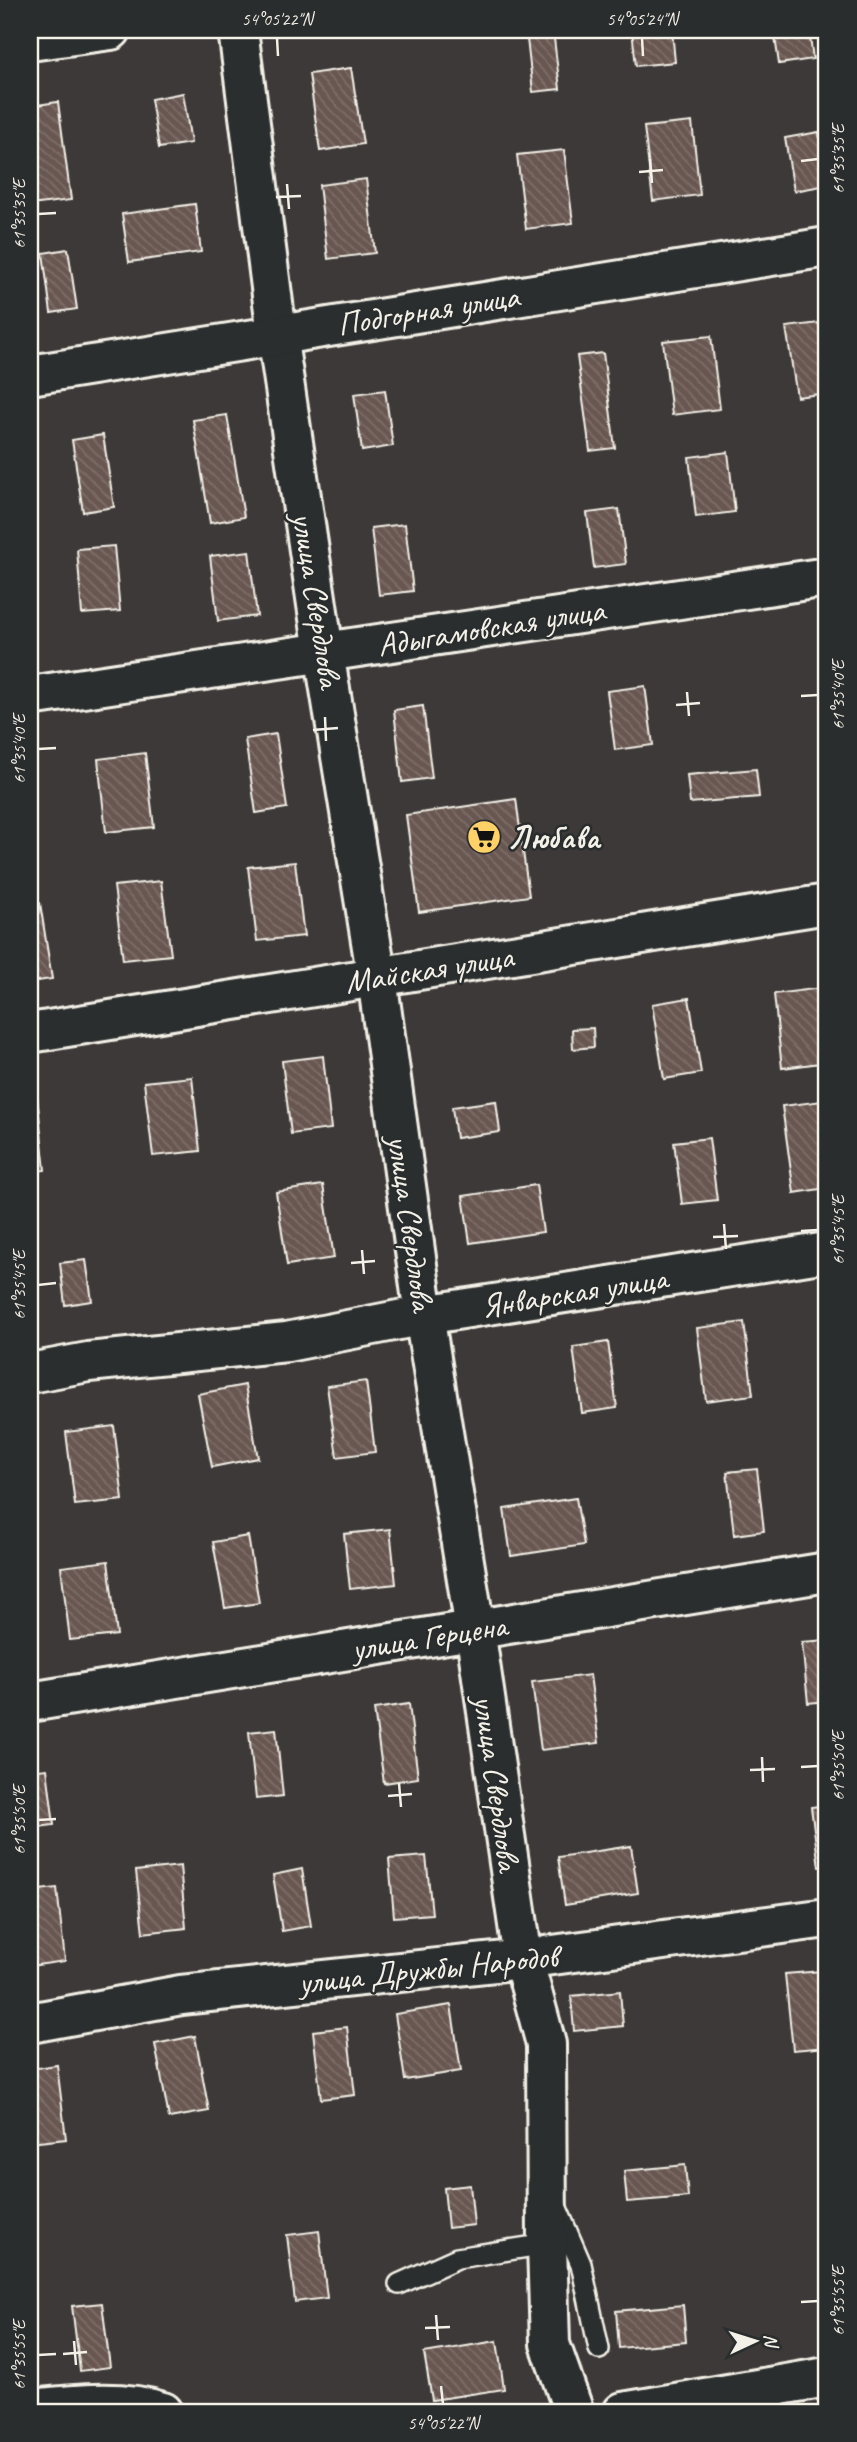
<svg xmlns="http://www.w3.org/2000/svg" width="857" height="2442" font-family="Caveat,sans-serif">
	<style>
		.building { fill: url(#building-back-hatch); stroke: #f4f1e8; stroke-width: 2 }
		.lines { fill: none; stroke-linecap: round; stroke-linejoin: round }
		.service-casing { stroke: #f4f1e8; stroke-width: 24 }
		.minor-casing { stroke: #f4f1e8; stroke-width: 44 }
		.tertiary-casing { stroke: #f4f1e8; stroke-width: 44 }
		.service { stroke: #2a2d2e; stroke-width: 19 }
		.minor { stroke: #2a2d2e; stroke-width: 38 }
		.tertiary { stroke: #2a2d2e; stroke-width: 38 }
		.ticks { fill: none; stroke: #f4f1e8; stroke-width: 2.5 }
		.labels { text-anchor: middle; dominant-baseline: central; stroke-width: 5; stroke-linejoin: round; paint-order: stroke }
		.street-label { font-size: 33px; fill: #f4f1e8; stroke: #2a2d2e }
		.poi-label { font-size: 33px; font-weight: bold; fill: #f4f1e8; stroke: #2a2d2e; text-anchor: start }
		.neatline { fill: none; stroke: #f4f1e8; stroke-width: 2.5 }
		.ticks-label { font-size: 18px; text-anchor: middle; fill: #f4f1e8 }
	</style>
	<defs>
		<pattern id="building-back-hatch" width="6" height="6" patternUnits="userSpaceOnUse" patternTransform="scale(1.75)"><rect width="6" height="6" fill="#685651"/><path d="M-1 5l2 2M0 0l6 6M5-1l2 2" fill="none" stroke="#7e6f6a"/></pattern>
	</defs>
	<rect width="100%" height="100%" fill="#3d3938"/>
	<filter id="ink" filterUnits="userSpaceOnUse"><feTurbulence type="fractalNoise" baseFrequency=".0143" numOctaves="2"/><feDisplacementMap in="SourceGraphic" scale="14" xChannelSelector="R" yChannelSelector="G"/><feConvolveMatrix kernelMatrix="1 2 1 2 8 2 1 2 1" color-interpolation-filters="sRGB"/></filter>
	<g filter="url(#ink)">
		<path class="building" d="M526,30h27l7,59 -27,3z
			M632,30h40l3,32 -39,4z
			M774,30h35l4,29 -34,5z
			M351,68l12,76 -43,7 -11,-77z
			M183,93l8,50 -32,5 -8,-49z
			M58,102l13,98 -41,5v-99z
			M692,122l8,73 -47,6 -9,-74z
			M819,132l8,53 -33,6 -9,-53z
			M564,150l9,73 -47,6 -9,-74z
			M366,179l9,74 -47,6 -9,-74z
			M195,204l6,48 -72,10 -7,-48z
			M68,249l9,60 -26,4 -8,-60z
			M819,323l8,51v19l-30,4 -11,-70z
			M711,336l9,73 -48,6 -9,-74z
			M603,353l12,95 -25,3 -13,-95z
			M385,390l8,56 -31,5 -8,-57z
			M227,415l17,102 -34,6 -17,-103z
			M103,435l11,72 -31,5 -11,-72z
			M728,452l7,60 -39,5 -7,-60z
			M619,509l7,55 -32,4 -7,-55z
			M405,524l8,67 -34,4 -8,-67z
			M114,546l6,65 -38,3 -5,-65z
			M249,551l8,65 -39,5 -8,-65z
			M645,686l8,59 -38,5 -8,-59z
			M423,706l9,72 -30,4 -8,-72z
			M276,734l11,74 -31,5 -11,-74z
			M145,753l9,74 -48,5 -8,-73z
			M756,769l3,28 -69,6 -3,-28z
			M516,799l13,97 -110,16 -13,-97z
			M295,862l9,74 -47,5 -9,-74z
			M161,881l10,74 -48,5 -9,-74z
			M40,903l12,76 -22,3v-78z
			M821,988l6,53v21l-45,6 -8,-74z
			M689,998l12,75 -37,6 -12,-75z
			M593,1028l1,19 -21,2 -1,-20z
			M323,1056l8,73 -40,5 -9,-73z
			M192,1077l8,74 -47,5 -9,-74z
			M37,1096l8,74 -15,2v-75z
			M496,1101l4,31 -44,6 -4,-31z
			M822,1101l5,40v47l-33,5 -12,-87z
			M709,1138l8,62 -35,4 -8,-62z
			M323,1185l11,73 -47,7 -11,-73z
			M536,1185l7,47 -73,11 -7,-47z
			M86,1260l6,41 -27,4 -5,-42z
			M822,1311h5v48z
			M744,1322l9,73 -47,6 -9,-73z
			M608,1342l9,66 -35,5 -9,-66z
			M366,1381l9,71 -38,5 -10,-71z
			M245,1385l13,73 -46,9 -14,-73z
			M114,1426l9,74 -48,5 -9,-73z
			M757,1469l7,62 -30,4 -7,-63z
			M576,1498l8,47 -73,11 -7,-47z
			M390,1529l6,55 -46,5 -6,-55z
			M248,1536l11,67 -34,5 -12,-66z
			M108,1561l9,74 -47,5 -9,-73z
			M827,1640v61l-19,2 -6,-61z
			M590,1675l9,68 -58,7 -9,-68z
			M409,1704l9,74 -34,5 -10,-74z
			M276,1729l7,67 -27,3 -7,-67z
			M47,1769l7,56 -24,3v-57z
			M827,1805v61l-8,1 -8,-60z
			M631,1846l7,47 -73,12 -7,-48z
			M426,1856l6,58 -38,3 -5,-58z
			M180,1866l6,62 -43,5 -7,-62z
			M302,1869l9,57 -29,5 -9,-56z
			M57,1888l8,73 -35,5v-75z
			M822,1971l5,76 -34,3 -8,-76z
			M620,1991l3,35 -49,5 -3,-35z
			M451,2005l10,66 -56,9 -10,-66z
			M347,2027l8,68 -34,4 -8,-68z
			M195,2036l14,75 -40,7 -14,-74z
			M57,2065l9,74 -36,4v-74z
			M685,2165l3,32 -61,5 -3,-31z
			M470,2185l4,40 -26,3 -4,-40z
			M319,2231l8,67 -32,4 -8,-67z
			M102,2303l8,64 -30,4 -8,-65z
			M683,2305l3,37 -67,6 -3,-37z
			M497,2341l7,48 -72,11 -8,-47z"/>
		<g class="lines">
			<g class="service-casing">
				<path id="service" d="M556,2206l25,58 18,85
					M399,2284l58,-26 90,-14"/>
			</g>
			<g class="minor-casing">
				<path id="minor" d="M238,30l39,304 47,318 53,326 47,337 51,314 48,330 23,85 1,200 3,100 24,68
					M30,41l81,-11
					M30,696l797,-119
					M30,1033l797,-129
					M30,1373l58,-11 199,-20 137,-27 403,-63
					M30,1702l797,-130
					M30,2023l151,-28 342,-36 304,-41
					M30,2409c43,-4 91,-11 133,3
					M623,2412l204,-35"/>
			</g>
			<g class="tertiary-casing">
				<path id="tertiary" d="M30,375l797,-128"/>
			</g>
			<use href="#service" class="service"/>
			<use href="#minor" class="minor"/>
			<use href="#tertiary" class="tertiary"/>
		</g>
	</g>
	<path class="ticks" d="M277,38l1,18M642,38l1,18M650,159l2,24M801,161l17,-2M639,172l24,-2M287,184l2,25M276,197l25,-1M38,214l18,-1M687,692l2,24M801,696l17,-1M676,705l24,-2M325,717l1,24M313,730l25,-2M38,749l18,-1M724,1224l2,25M801,1231l17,-1M713,1237l25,-1M362,1250l2,24M351,1263l24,-2M38,1285l18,-2M762,1757l1,25M801,1767l17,-1M750,1770l25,-1M399,1783l2,24M388,1796l24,-2M38,1820l18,-1M801,2302l17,-1M436,2315l2,25M425,2328l25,-1M74,2341l2,24M63,2354l24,-2M38,2355l18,-1M441,2386l2,18"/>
	<defs>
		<g id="supermarket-disc" transform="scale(1.75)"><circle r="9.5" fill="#ffd166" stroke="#2a2d2e"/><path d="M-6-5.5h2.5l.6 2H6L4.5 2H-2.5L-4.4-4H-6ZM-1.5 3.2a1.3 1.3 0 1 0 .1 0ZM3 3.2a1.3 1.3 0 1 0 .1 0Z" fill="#111"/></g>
	</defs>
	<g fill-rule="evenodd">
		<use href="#supermarket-disc" x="484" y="837"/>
	</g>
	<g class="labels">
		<g class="street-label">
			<text transform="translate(428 310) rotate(-9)">Подгорная улица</text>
			<text transform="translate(317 600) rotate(81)">улица Свердлова</text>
			<text transform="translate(491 627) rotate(-9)">Адыгамовская улица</text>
			<text transform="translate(429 969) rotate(-9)">Майская улица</text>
			<text transform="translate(411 1223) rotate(82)">улица Свердлова</text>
			<text transform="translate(574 1292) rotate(-9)">Январская улица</text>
			<text transform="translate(429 1637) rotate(-9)">улица Герцена</text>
			<text transform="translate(497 1783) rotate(82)">улица Свердлова</text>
			<text transform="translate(428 1969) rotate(-6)">улица Дружбы Народов</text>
		</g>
		<g class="poi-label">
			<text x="508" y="837">Любава</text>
		</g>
	</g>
	<rect width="857" height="2442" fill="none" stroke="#2a2d2e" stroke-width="77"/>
	<g transform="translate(755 2341) rotate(86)" stroke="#2a2d2e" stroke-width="5" paint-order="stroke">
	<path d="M0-5L12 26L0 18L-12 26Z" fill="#f4f1e8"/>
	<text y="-10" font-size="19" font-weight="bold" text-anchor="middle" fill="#f4f1e8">N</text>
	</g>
	<rect x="38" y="38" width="780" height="2366" class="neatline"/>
	<g class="ticks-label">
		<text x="277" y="25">54°05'22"N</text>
		<text x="642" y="25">54°05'24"N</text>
		<text transform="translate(838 159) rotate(-90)" y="6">61°35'35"E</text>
		<text transform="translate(19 214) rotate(-90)" y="6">61°35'35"E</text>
		<text transform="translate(838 695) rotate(-90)" y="6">61°35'40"E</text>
		<text transform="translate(19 749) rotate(-90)" y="6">61°35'40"E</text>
		<text transform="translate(838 1230) rotate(-90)" y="6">61°35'45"E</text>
		<text transform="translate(19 1285) rotate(-90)" y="6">61°35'45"E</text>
		<text transform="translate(838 1766) rotate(-90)" y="6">61°35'50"E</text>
		<text transform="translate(19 1820) rotate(-90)" y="6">61°35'50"E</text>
		<text transform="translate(838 2301) rotate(-90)" y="6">61°35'55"E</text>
		<text transform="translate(19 2355) rotate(-90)" y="6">61°35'55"E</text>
		<text x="443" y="2429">54°05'22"N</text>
	</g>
</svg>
